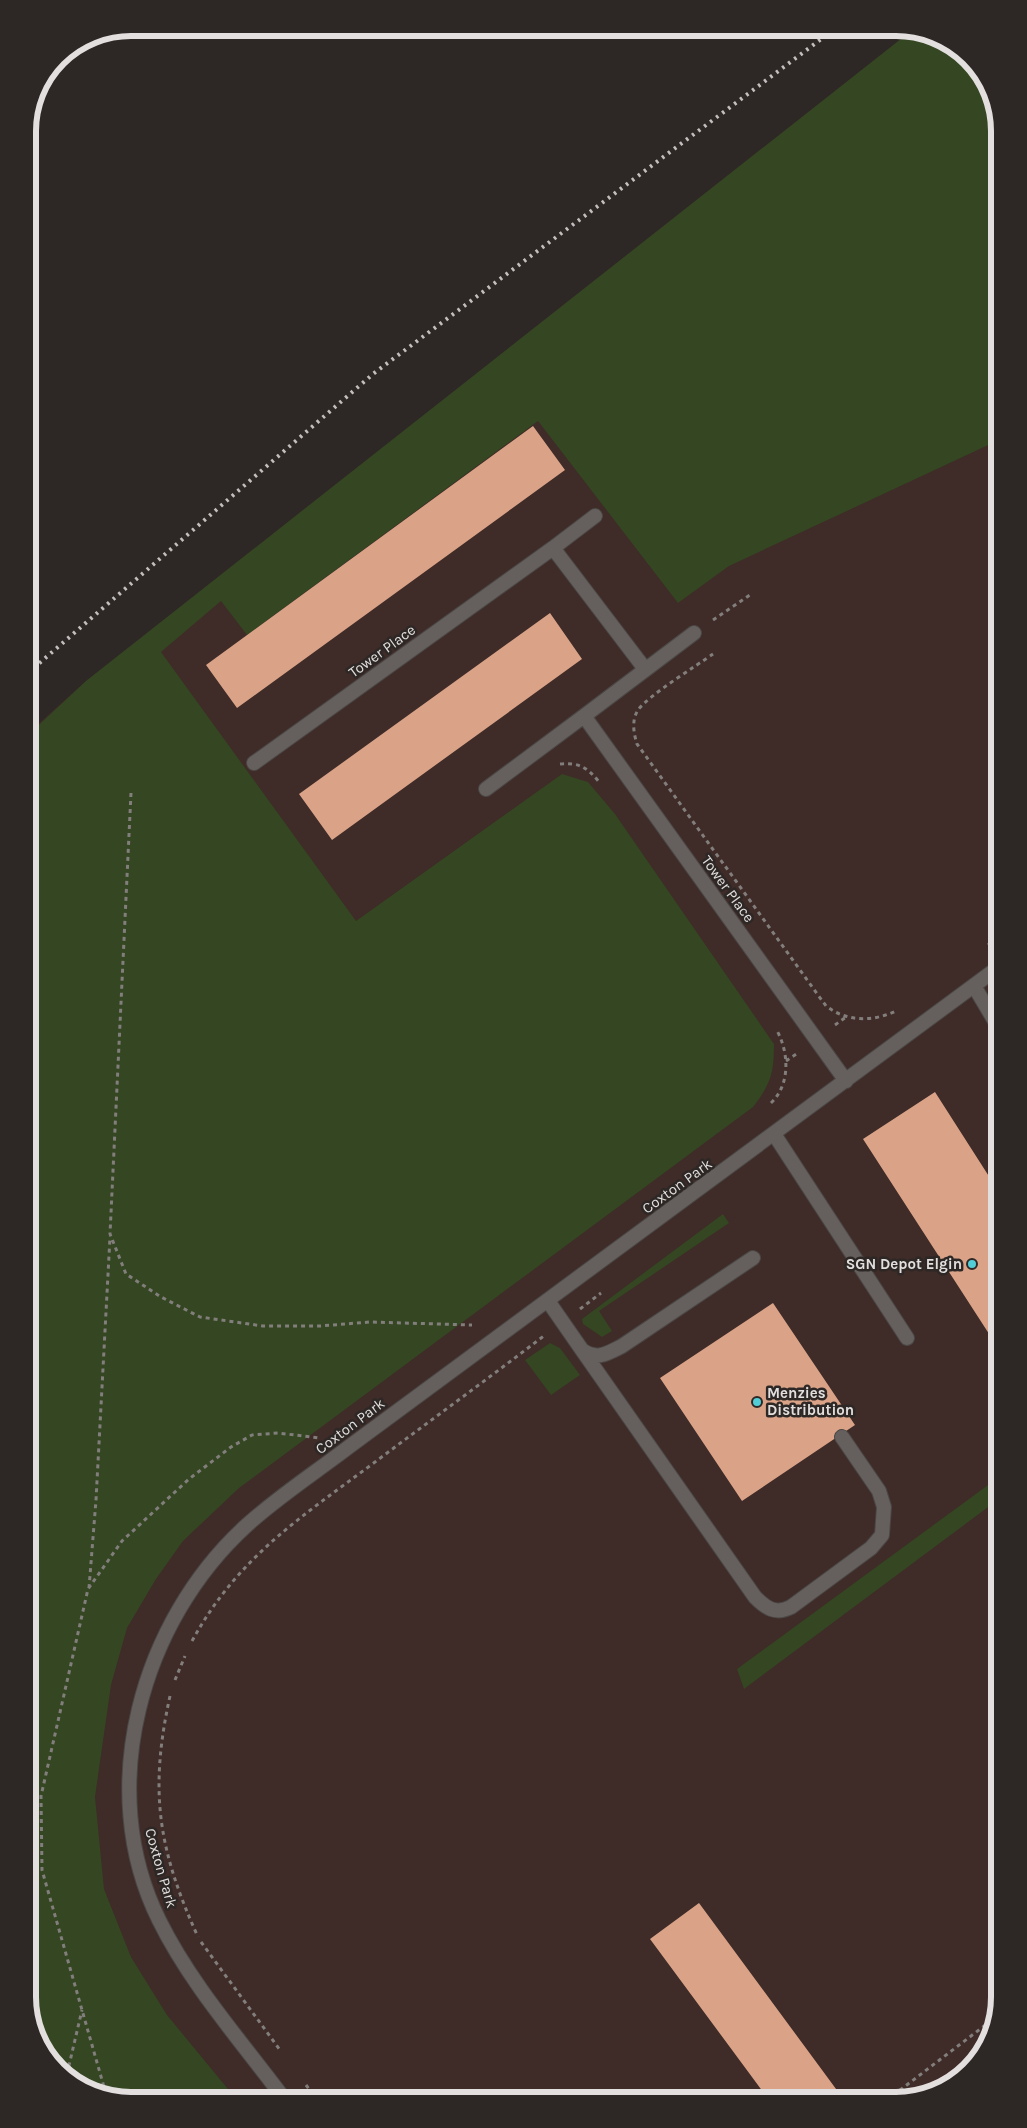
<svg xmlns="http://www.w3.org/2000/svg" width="1027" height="2128" font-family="Karla,sans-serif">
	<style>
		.commercial { fill: #3f2b27 }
		.green { fill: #344622 }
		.building { fill: #daa388 }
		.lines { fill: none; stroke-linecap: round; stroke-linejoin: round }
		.service-casing { stroke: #4a4745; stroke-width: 16 }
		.minor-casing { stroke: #4a4745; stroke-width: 16 }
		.path { stroke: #827e7c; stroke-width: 3; stroke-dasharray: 4 4; stroke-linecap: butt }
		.service { stroke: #65605d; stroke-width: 14 }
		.minor { stroke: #65605d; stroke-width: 14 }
		.rail { stroke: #c3bfbe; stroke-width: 4; stroke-dasharray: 2.5 5; stroke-linecap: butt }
		.poi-dot { fill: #52ccd5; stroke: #2d2826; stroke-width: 2 }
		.labels { text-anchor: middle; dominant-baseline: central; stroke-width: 5; stroke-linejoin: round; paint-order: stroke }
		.street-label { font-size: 15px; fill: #e2dfde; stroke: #2d2826 }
		.poi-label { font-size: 15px; font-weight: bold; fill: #e2dfde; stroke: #2d2826; text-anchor: end }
		.rim { fill: none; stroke: #e2dfde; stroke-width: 6 }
	</style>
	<rect width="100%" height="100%" fill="#2d2826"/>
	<path class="commercial" d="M911,31l48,18 33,43 7,40v1865l-17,57 -47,39 -40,7h-770l-51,-17 -39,-47 -7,-40v-1263l58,-52z"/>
	<path class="green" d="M911,31l48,18 33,43 7,40v308l-270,126 -51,37 -140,-182 -291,214 -26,-34 -60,51 195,269 206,-147 26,8 27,32 159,230c0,29 -3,40 -21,63l-514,381 -56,53 -27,38 -29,49 -16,57 -16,112 9,92 27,68 36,58 70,85h-112l-51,-17 -39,-47 -7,-40v-1261l58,-54z
		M723,1214l6,9 -130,88 13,20 -10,6 -19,-13 -1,-5z
		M550,1343l10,5 20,27 -29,20 -26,-35z
		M999,1477v22l-255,190 -7,-20z"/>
	<path class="building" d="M533,426l32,44 -328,238 -31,-43z
		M550,613l32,46 -250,181 -33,-46z
		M935,1092l64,100v145l-6,3 -130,-201z
		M773,1303l82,122 -113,76 -82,-123z
		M699,1903l140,190 -10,7h-60l-119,-161z"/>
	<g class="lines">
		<g class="service-casing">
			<path id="service" d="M974,986l25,42
				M774,1134l133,204
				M548,1301l34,49c15,11 26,3 40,-4l131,-88
				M582,1350l173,247c11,11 20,18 36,10l80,-59 11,-13 2,-28 -5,-16 -37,-54"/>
		</g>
		<g class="minor-casing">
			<path id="minor" d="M553,548l42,-32
				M694,633l-110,83 262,365
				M254,763l299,-215 92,121
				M486,789l98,-73
				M285,2100c-43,-58 -94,-115 -126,-180 -65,-131 -18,-299 88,-395 32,-29 69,-53 103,-79l649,-479"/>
		</g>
		<path class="path" d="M713,620l37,-25
			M713,654c-17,12 -64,41 -75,56 -7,11 -4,24 -1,34l189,262c21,16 46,16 70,5
			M560,764c19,-2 28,4 39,18
			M131,793l-21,441 16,40 35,23 39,20 63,9h57l50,-4 102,3
			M988,945l11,-9
			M835,1025l11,-8
			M786,1061l12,-8
			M771,1103c20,-19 18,-52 5,-74
			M580,1309l21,-16
			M89,1588l7,-88 14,-263
			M192,1641c46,-84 108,-123 183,-179 56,-42 114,-84 170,-127
			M175,1680l10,-24
			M170,1696c-21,95 -12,153 28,241
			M201,1942l79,108
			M67,2074l15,-64
			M306,2085l11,15
			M106,2094l-64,-224 -1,-74 47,-207 34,-48 67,-62 42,-32 21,-12 26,-2 42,5
			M887,2100l105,-80"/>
		<use href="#service" class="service"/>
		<use href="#minor" class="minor"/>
		<path class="rail" d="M28,673l345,-299 463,-346"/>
	</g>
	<g class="poi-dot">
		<circle cx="972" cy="1264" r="5"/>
		<circle cx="757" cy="1402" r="5"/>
	</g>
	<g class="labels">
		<g class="street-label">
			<text transform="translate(382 651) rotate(-36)">Tower Place</text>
			<text transform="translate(728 889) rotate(54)">Tower Place</text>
			<text transform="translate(677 1186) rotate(-36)">Coxton Park</text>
			<text transform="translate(350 1426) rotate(-37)">Coxton Park</text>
			<text transform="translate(161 1868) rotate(74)">Coxton Park</text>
		</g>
		<g class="poi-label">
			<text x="962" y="1264">SGN Depot Elgin</text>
			<text x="767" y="1393" text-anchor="start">Menzies<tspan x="767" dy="17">Distribution</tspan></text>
		</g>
	</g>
	<path d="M0 0H1027V2128H0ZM131 36H896A95 95 0 0 1 991 131V1997A95 95 0 0 1 896 2092H131A95 95 0 0 1 36 1997V131A95 95 0 0 1 131 36Z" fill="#2d2826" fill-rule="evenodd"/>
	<path class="rim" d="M131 36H896A95 95 0 0 1 991 131V1997A95 95 0 0 1 896 2092H131A95 95 0 0 1 36 1997V131A95 95 0 0 1 131 36Z"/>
</svg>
